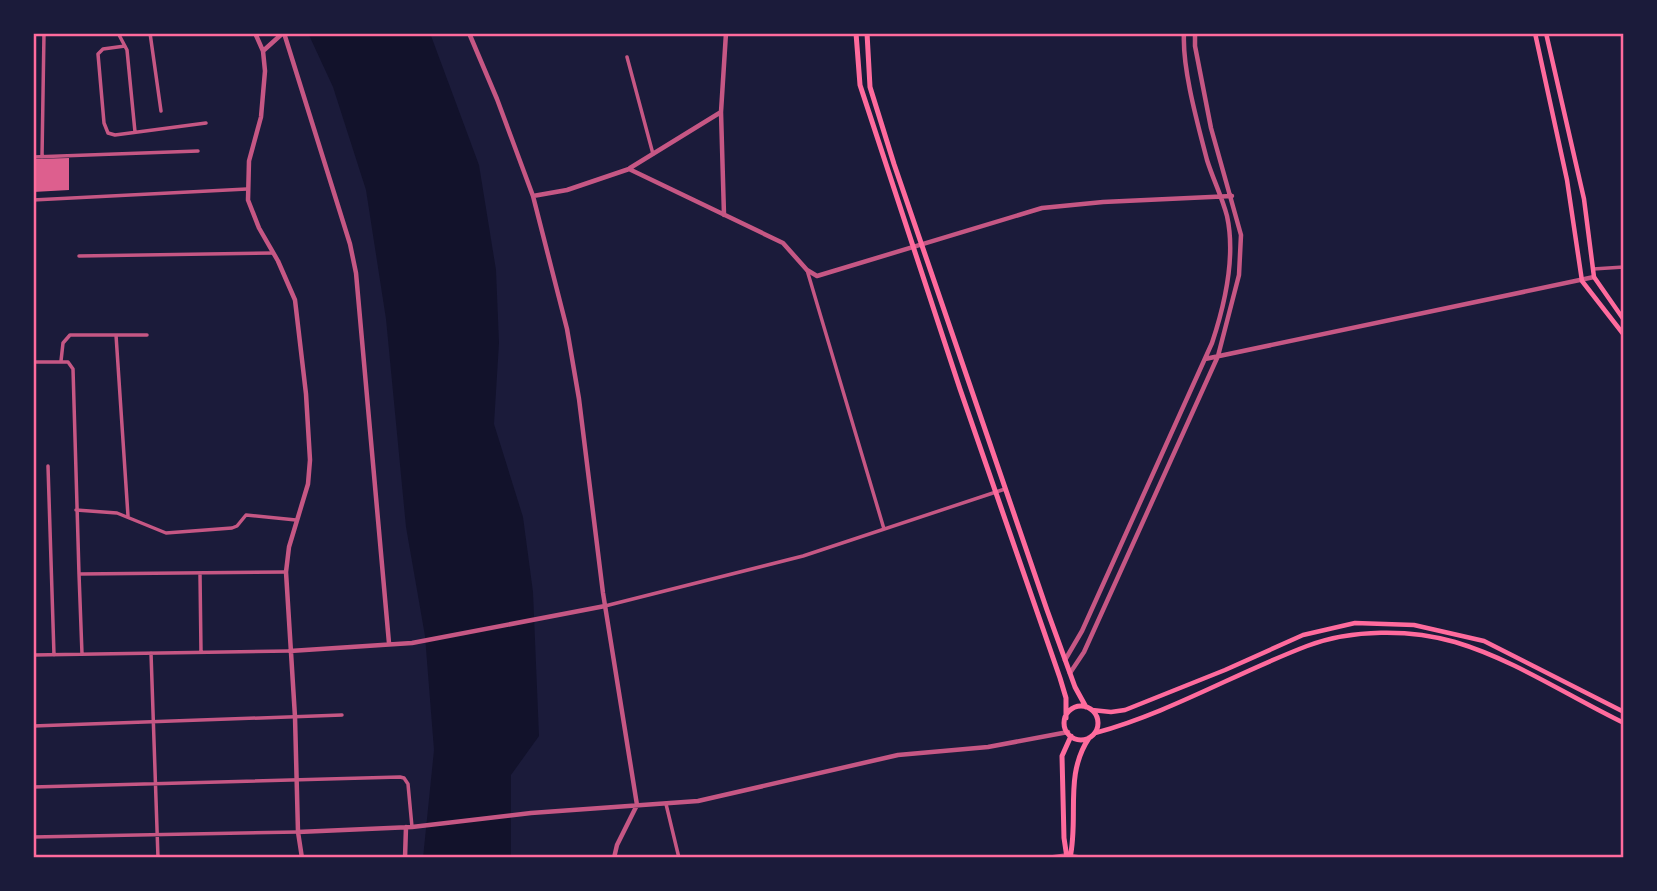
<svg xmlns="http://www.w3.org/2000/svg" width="1657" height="891" font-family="Montserrat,sans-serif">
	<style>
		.water { fill: #12122b }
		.building { fill: #dd5f8e }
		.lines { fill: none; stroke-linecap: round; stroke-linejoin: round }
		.minor { stroke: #c65784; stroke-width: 3.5 }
		.tertiary { stroke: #c65784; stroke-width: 4.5 }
		.secondary { stroke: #ff6b9d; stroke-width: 4.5 }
		.primary { stroke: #ff6b9d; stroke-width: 5 }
		.neatline { fill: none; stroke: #ff6b9d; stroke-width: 2.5 }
	</style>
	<rect width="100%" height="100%" fill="#1b1b3a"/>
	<path class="water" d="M308,33h122l49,132 17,105 3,73 -5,81 29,93 10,75 6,144 -28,39v83h-88l11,-108 -9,-114 -19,-109 -20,-208 -20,-129 -33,-103z"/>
	<path class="building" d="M69,158v32l-36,2v-33z"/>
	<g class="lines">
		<path class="minor" d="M118,33l9,17 8,82
			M150,33l11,78
			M125,46l-22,3 -5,5 6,69 4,10 7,2 91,-12
			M627,57l26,97
			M33,157l165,-6
			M42,157l2,-124
			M33,200l214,-11
			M79,256l194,-3
			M1593,269l31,-2
			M807,270l77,259
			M116,335l12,181
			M61,361l2,-18 7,-8h77
			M33,362h35l5,7 6,205 207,-2
			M48,466l6,189
			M76,510l41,3 49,20 66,-5 5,-2 9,-11 50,5
			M79,574l3,80
			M200,574l1,78
			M605,606l198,-50 202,-67
			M151,653l7,205
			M33,655l257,-4
			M33,726l309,-11
			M33,787l367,-10 4,1 4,6 4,43
			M666,804l13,54
			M33,837l265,-5
			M958,858h6
			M1043,858l23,-3 21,3"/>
		<path class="tertiary" d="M255,33l8,18 2,20 -4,46 -12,44 -1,39 11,28 19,33 17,39 11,94 4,66 -2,24 -19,63 -3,25 9,145 3,115 4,26
			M284,33l66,211 6,29 33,370
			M469,33l28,66 36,97 34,133 12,70 24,194 34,212 -20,40 -3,13
			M263,51l20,-18
			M721,112l3,103
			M630,168l91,-56 5,-79
			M533,196l34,-6 62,-21 154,74 24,27 10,6 225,-68 61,-6 129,-6
			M1205,359l389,-82
			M290,651l122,-8 193,-37
			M1065,660l17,-29 130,-288c13,-39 24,-86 15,-127 -5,-19 -14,-37 -20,-56 -9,-35 -25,-91 -23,-127
			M1070,673l14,-21 134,-296 21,-81 2,-40 -30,-107 -16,-82v-13
			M298,832l114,-5 119,-14 167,-12 200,-46 90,-8 80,-15
			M405,858l1,-31"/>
		<path class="secondary" d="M1535,33l32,147 15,101 42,54
			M1546,33l38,166 10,78 30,43
			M1092,710l19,2 14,-2 100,-40 78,-35 52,-12 59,2 70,16 140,71
			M1095,733c74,-20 141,-60 212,-87 45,-17 103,-17 148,-4 60,18 113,54 169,81"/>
		<path class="primary" d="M856,33l4,52 100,304 100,289 6,20v20
			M867,33l3,54 24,77 153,446 28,77 11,20
			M1064 723a17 17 0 1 1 34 0a17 17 0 1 1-34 0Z
			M1067,858l-3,-20 -2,-82 9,-20
			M1070,858c9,-41 -6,-83 19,-120"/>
	</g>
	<rect width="1657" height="891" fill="none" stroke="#1b1b3a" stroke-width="70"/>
	<rect x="35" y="35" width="1587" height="821" class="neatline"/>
</svg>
